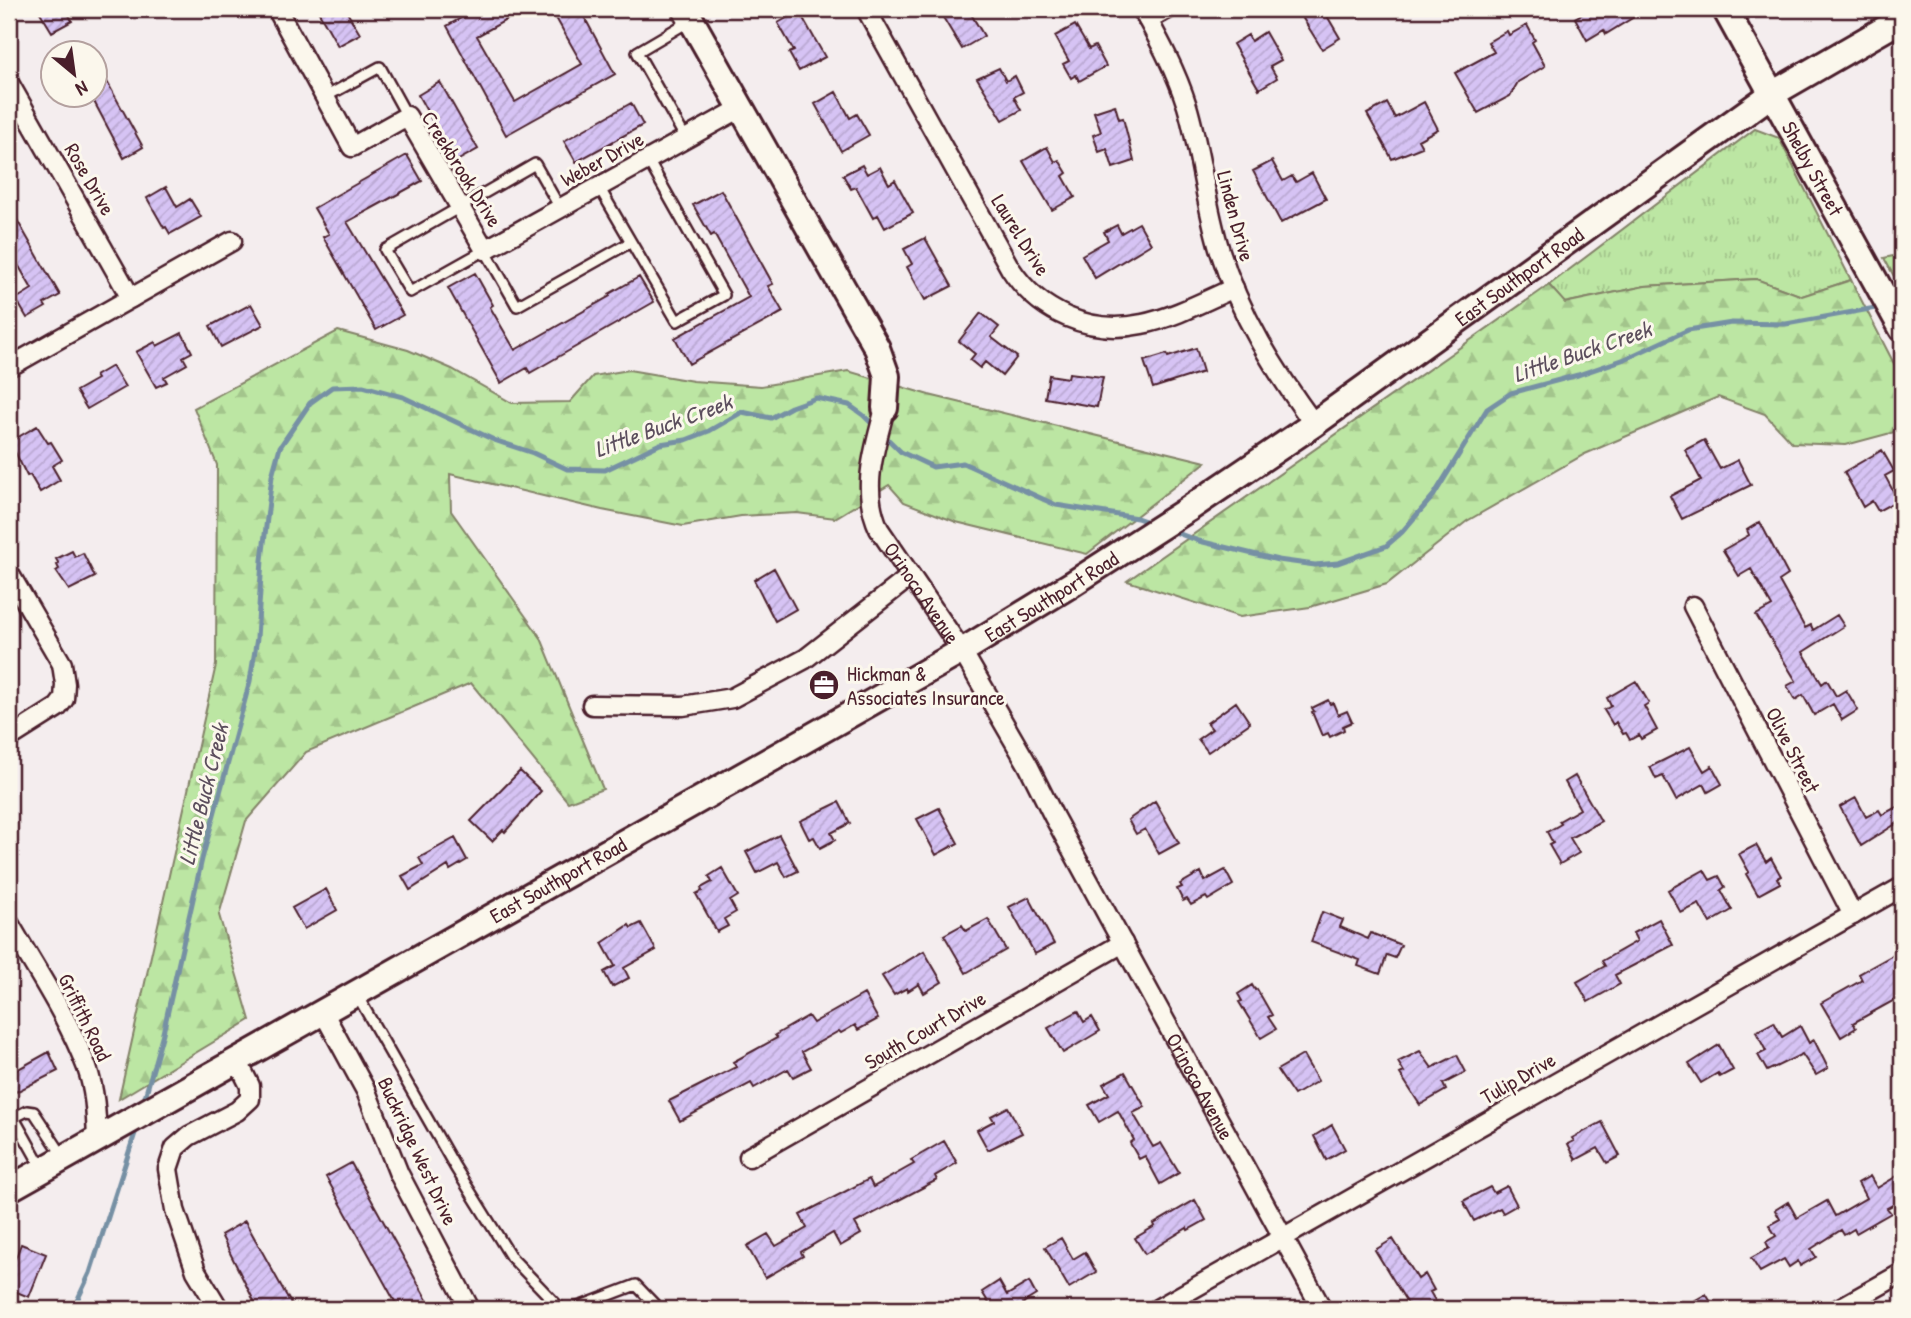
<svg xmlns="http://www.w3.org/2000/svg" width="1911" height="1318" font-family="'Patrick Hand',sans-serif">
	<style>
		.grass { fill: url(#grass-tufts); stroke: #838267; stroke-width: 2 }
		.forest { fill: url(#forest-firs); stroke: #838267; stroke-width: 2 }
		.lines { fill: none; stroke-linecap: round; stroke-linejoin: round }
		.stream { stroke: #7690a4; stroke-width: 5 }
		.building { fill: url(#building-hatch); stroke: #4a1f2b; stroke-width: 2 }
		.lane-casing { stroke: #4a1f2b; stroke-width: 14 }
		.street-casing { stroke: #4a1f2b; stroke-width: 23 }
		.secondary-casing { stroke: #4a1f2b; stroke-width: 30 }
		.lane { stroke: #fbf7ec; stroke-width: 9 }
		.street { stroke: #fbf7ec; stroke-width: 18 }
		.secondary { stroke: #fbf7ec; stroke-width: 24 }
		.labels { text-anchor: middle; dominant-baseline: central; stroke-width: 6; stroke-linejoin: round; paint-order: stroke }
		.street-label { font-size: 21px; fill: #4a1f2b; stroke: #fbf7ec }
		.poi-label { font-size: 21px; fill: #4a1f2b; stroke: #fbf7ec; text-anchor: start }
		.water-label { font-size: 23px; font-style: italic; fill: #5c4e5d; stroke: #fbf7ec }
	</style>
	<defs>
		<pattern id="grass-tufts" width="24" height="20" patternUnits="userSpaceOnUse" patternTransform="scale(1.75)"><rect width="24" height="20" fill="#bce6a3"/><path d="M3 7l-1-3M5 7V3M7 7l1-3M15 17l-1-3M17 17v-4M19 17l1-3" fill="none" stroke="#a3c58c"/></pattern>
		<pattern id="forest-firs" width="22" height="20" patternUnits="userSpaceOnUse" patternTransform="scale(1.75)"><rect width="22" height="20" fill="#bce6a3"/><path d="M5 1l3.5 6h-7zM16 11l3.5 6h-7z" fill="#a3c58c"/></pattern>
		<pattern id="building-hatch" width="6" height="6" patternUnits="userSpaceOnUse" patternTransform="scale(1.75)"><rect width="6" height="6" fill="#d6c3f4"/><path d="M-1 1l2-2M0 6l6-6M5 7l2-2" fill="none" stroke="#b9a7d1"/></pattern>
	</defs>
	<rect width="100%" height="100%" fill="#f4edee"/>
	<filter id="ink" filterUnits="userSpaceOnUse"><feTurbulence type="fractalNoise" baseFrequency=".0143" numOctaves="2"/><feDisplacementMap in="SourceGraphic" scale="14" xChannelSelector="R" yChannelSelector="G"/><feConvolveMatrix kernelMatrix="1 2 1 2 8 2 1 2 1" color-interpolation-filters="sRGB"/></filter>
	<g filter="url(#ink)">
		<path class="grass" d="M1755,129l24,9 72,142 -49,16 -47,-17 -110,7 -81,17 -15,-18z"/>
		<path class="forest" d="M1902,254v37l-18,-33z
			M1756,279l46,17 49,-16 51,99v51l-56,15 -54,-2 -27,-29 -47,-17 -133,57 -118,67 -80,63 -77,23 -70,10 -113,-36 422,-296 16,18 80,-17z
			M338,331l70,19 44,19 60,34 58,-1 23,-26 36,-6 64,11 68,5 87,-15 81,24 277,67 -119,92 -131,-32 -52,-20 -15,-17 -54,33 -38,-5 -56,3 -58,10 -81,-16 -152,-36 1,37 90,127 62,151 -35,13 -97,-119 -165,69 -60,69 -27,94 31,105 -131,79 97,-434 1,-200 -23,-57z"/>
		<g class="lines">
			<path class="stream" d="M1169,530l30,11 79,19 37,5 23,-2 48,-17 16,-14 32,-37 53,-86 24,-16 67,-18 47,-16 63,-29 44,-7 54,1 95,-17
				M143,1104l20,-71 39,-174 48,-178 7,-43 5,-78 10,-84 8,-29 30,-44 22,-16 31,-1 40,11 91,43 39,13 34,16 38,1 55,-26 26,-4 23,-9 33,-19 29,6 20,-11 25,-9 33,7 14,10 38,37 32,15 30,-4 93,42 81,13 17,6
				M69,1309l7,-6 14,-30 47,-146"/>
		</g>
		<path class="building" d="M38,9h28l6,12 -20,11z
			M317,9h28l15,25 -22,12z
			M477,9h49l-49,27 38,66 67,-38 -31,-55h29l35,65 -109,61 -59,-109z
			M938,9h30l16,27 -22,13z
			M1297,9h26l17,29 -18,11z
			M1591,9h56l-41,25 -2,-4 -17,10 -12,-22z
			M799,11l26,46 -26,14 -10,-18 5,-2 -16,-28z
			M1075,25l14,24 6,-3 11,20 -27,15 -3,-6 -5,3 -8,-14 6,-3 -14,-25z
			M1527,25l8,15 -3,2 13,24 -27,16 -8,14 -32,17 -23,-40 39,-21 -6,-10 19,-11 2,4z
			M1265,32l16,28 -11,6 7,12 -18,11 -26,-45 15,-9 3,6z
			M94,58l49,89 -19,11 -34,-64h4z
			M999,68l7,13 9,-5 8,16 -9,5 7,13 -18,10 -26,-42z
			M440,82l38,67 -23,13 -37,-67z
			M836,92l14,26 7,-4 12,21 -28,16 -26,-47z
			M1424,102l14,27 -20,11 4,7 -30,12 -25,-45 20,-11 8,15z
			M631,103l12,22 -67,37 -12,-21z
			M1115,105l4,14 4,-1 11,43 -21,7 -6,-19 -8,3 -6,-17 8,-3 -7,-20z
			M1047,147l8,15 4,-2 8,13 -4,3 12,21 -23,13 -29,-49z
			M407,155l15,26 -75,41 56,93 -27,15 -53,-93 6,-3 -15,-26z
			M1272,161l11,20 9,-5 4,6 16,-9 14,26 -45,24 -28,-52z
			M862,165l5,9 13,-7 9,17 6,-4 18,33 -28,15 -7,-13 -5,3 -17,-31 -5,2 -8,-14z
			M166,187l11,20 13,-8 11,18 -31,17 -4,-7 -2,1 -17,-30z
			M721,190l52,94 -5,2 15,26 -94,52 -14,-26 74,-41 -35,-63 -3,2 -18,-31z
			M9,206l51,89 -16,9 2,3 -19,11 -11,-19 16,-10 -23,-40z
			M1139,223l12,21 -56,34 -13,-23 26,-15 -4,-8 13,-7 4,8z
			M925,238l27,48 -27,14 -18,-33 5,-3 -8,-15z
			M475,273l18,32 -3,2 25,43 95,-54 -1,-2 30,-17 15,25 -124,71 -3,-5 -26,15 -53,-95z
			M251,304l12,21 -42,22 -11,-21z
			M981,313l18,14 -8,10 26,20 -15,19 -17,-14 -5,6 -10,-8 5,-6 -16,-13z
			M182,333l10,19 -9,5 4,7 -23,13 3,5 -11,5 -20,-35 19,-10 2,4z
			M1196,348l7,24 -50,16 -9,-27 23,-7 1,3z
			M112,366l13,21 -38,22 -11,-18 21,-12 -2,-3z
			M1069,373l34,4 -6,30 -52,-9 4,-23 19,3z
			M37,426l11,17 3,-1 11,18 -10,6 8,14 -20,12 -10,-17 -3,1 -17,-34z
			M1704,440l16,29 18,-9 13,25 -69,34 -12,-23 31,-16 -16,-30z
			M1882,450l12,21 -9,5 13,24 -20,11 -6,-10 -9,6 -19,-35z
			M1760,522l28,53 -9,6 26,47 6,-3 2,5 24,-15 7,11 -41,26 19,32 5,-4 9,16 10,-6 12,20 -16,10 -9,-16 -19,11 -11,-20 -8,5 -8,-14 9,-5 -40,-66 16,-9 -21,-37 -12,7 -16,-26 26,-15 -2,-5z
			M72,551l3,6 8,-4 12,24 -26,13 -13,-19 3,-2 -2,-4 2,-1 -3,-5z
			M774,568l22,41 -21,12 -21,-41z
			M1636,681l13,22 -5,3 13,24 -16,9 -2,-4 -9,5 -4,-7 -3,1 -7,-12 -3,3 -9,-15 7,-4 -4,-8z
			M1328,700l2,4 3,-1 5,12 9,-4 5,11 -9,4 1,4 -14,7 -2,-4 -6,3 -10,-24 2,-1 -2,-3z
			M1236,702l14,21 -42,29 -10,-13 14,-10 -5,-6z
			M1690,747l14,24 8,-5 10,18 -14,8 -4,-8 -28,16 -13,-24 -7,3 -6,-12z
			M520,771l21,20 -36,41 -2,-2 -11,11 -21,-20z
			M1575,776l26,45 -31,17 9,15 -19,11 -11,-19 4,-2 -6,-11 14,-8 -2,-3 21,-12 -15,-27z
			M1856,798l10,19 13,-7 3,5 20,-11v16l-41,26 -21,-39z
			M1155,801l24,42 -20,11 -14,-25 -9,5 -8,-14z
			M839,802l11,21 -19,10 4,7 -15,8 -6,-11 -5,2 -9,-18z
			M939,808l19,35 -22,12 -19,-36z
			M779,835l19,36 -12,6 -8,-15 -21,11 -11,-21z
			M455,838l12,22 -17,10 -2,-4 -38,24 -8,-14 21,-11 -4,-7z
			M1756,845l10,17 5,-4 10,18 -4,2 3,5 -22,12 -12,-21 3,-2 -10,-18z
			M722,868l16,28 -8,5 6,11 -12,7 4,7 -11,6 -21,-38 6,-3 -1,-3 11,-6 -3,-6z
			M1225,870l8,15 -25,15 -2,-3 -15,8 -4,-6 -4,2 -6,-12 5,-2 -2,-3 21,-12 4,9z
			M1704,870l6,10 9,-4 6,11 -4,3 11,20 -22,13 -11,-19 -18,9 -13,-23z
			M326,889l11,21 -33,19 -12,-21z
			M1029,897l25,47 -19,10 -26,-47z
			M1322,912l21,8 -3,7 28,12 3,-6 30,12 -6,13 -8,-3 -7,19 -22,-8 2,-6 -49,-18z
			M988,919l18,31 -40,23 -22,-38 18,-10 4,6z
			M1659,919l14,26 -58,30 5,9 -32,18 -11,-20 28,-16 -3,-5 35,-20 -4,-8z
			M641,923l15,27 -32,18 5,10 -17,9 -8,-15 11,-6 -13,-23 27,-18 2,3z
			M1902,950v46l-49,27 3,5 -15,9 -20,-34 41,-23 -3,-6z
			M924,951l18,31 -18,11 -5,-9 -11,7 -1,-3 -13,7 -12,-19z
			M1252,985l3,5 2,-1 15,26 -4,2 8,12 -15,9 -22,-36 3,-1 -4,-7z
			M864,994l14,25 -20,11 -3,-5 -14,8 -2,-2 -37,21 9,16 -18,9 -5,-8 -34,19 -3,-5 -71,38 -11,-20 67,-34 -3,-5 44,-24 -2,-3 33,-19 5,7z
			M1078,1011l6,11 8,-5 8,14 -37,22 -15,-25z
			M1774,1022l8,15 18,-11 9,17 5,-3 14,28 -12,7 -14,-21 -35,17 -9,-16 8,-4 -10,-19z
			M1719,1045l14,25 -13,7 -2,-4 -17,10 -12,-19z
			M1420,1051l12,17 25,-13 9,17 -23,12 3,6 -26,15 -20,-31 4,-2 -6,-10z
			M49,1052l9,19 -42,21 -7,-13v-5z
			M1303,1055l15,26 -24,14 -17,-25z
			M1125,1072l20,35 -12,6 20,34 8,-4 18,30 -19,11 -15,-28 -6,3 -9,-16 4,-3 -16,-29 -19,11 -10,-17 20,-11 -6,-10z
			M1008,1107l14,26 -34,17 -11,-20 17,-9 -3,-5z
			M1602,1122l18,34 -13,7 -9,-15 -22,12 -8,-16 6,-3 -2,-3z
			M1332,1125l13,24 -19,11 -12,-24z
			M944,1141l13,22 -22,13 2,4 -82,43 6,11 -21,12 -7,-13 -32,19 2,4 -38,22 -18,-32 21,-12 8,12 31,-18 -7,-13 69,-36 4,8 41,-23 -3,-4z
			M351,1163l81,146h-33l-73,-132z
			M1902,1173v27l-15,8 4,5 -35,20 -2,-4 -10,6 -3,-5 -30,19 5,8 -16,9 -2,-5 -9,6 -5,-8 -24,13 -9,-14 18,-10 -3,-6 10,-6 -7,-11 11,-6 -5,-9 13,-8 9,16 30,-17 8,15 31,-18 -8,-15 12,-7 7,12z
			M1507,1186l10,19 -14,8 -3,-5 -26,13 -11,-20 27,-14 4,6z
			M1195,1200l11,20 -18,10 -1,-2 -42,26 -10,-16 20,-12 -1,-2z
			M245,1221l49,88h-36l-37,-74z
			M1061,1238l12,21 12,-7 11,20 -27,16 -24,-41z
			M1393,1239l25,40 7,-5 9,16 -4,2 10,17h-29l-36,-59z
			M21,1244l25,10 -17,43 -20,-8v-14z
			M999,1281l8,14 22,-13 7,13 -13,8 4,6h-44l7,-4 -8,-13z
			M1706,1294l9,15h-35z"/>
		<g class="lines">
			<g class="lane-casing">
				<path id="lane" d="M325,97l55,-30 27,49
					M686,139l-49,-87 51,-30
					M599,187l78,134 47,-26 -76,-135
					M560,208l-25,-44 -150,86 25,42 75,-42 32,56 114,-64
					M357,995l98,172 56,90 50,52
					M9,1109l33,59
					M13,1118l14,-7 7,1 29,44
					M573,1309l63,-24 23,24"/>
			</g>
			<g class="street-casing">
				<g id="street">
					<path d="M277,9l75,138 55,-31 78,134 256,-142"/>
					<path d="M866,9l144,259c29,45 80,67 132,56 28,-5 65,-24 92,-36"/>
					<path d="M1142,9c17,31 34,62 45,97 14,47 18,97 33,145 20,64 55,120 94,173"/>
					<path d="M1148,20l20,-11"/>
					<path d="M9,83l122,215"/>
					<path d="M9,367l223,-126"/>
					<path id="s1" d="M885,408c-10,41 -25,80 -6,121l83,122 66,114 26,52 268,492"/>
					<path d="M9,573l53,91 3,20 -1,15 -6,8 -49,31"/>
					<path d="M1693,606l160,309"/>
					<path d="M592,705l91,1 49,-8 73,-39 106,-83"/>
					<path d="M9,923c27,47 59,94 78,145 8,22 9,47 10,70"/>
					<path d="M323,1012l43,79 33,83 71,135"/>
					<path d="M749,1157l374,-214"/>
					<path d="M219,1309l-23,-38 -21,-61 -7,-41 7,-21 14,-12 48,-25 13,-12v-13l-13,-26"/>
					<path d="M1157,1309l745,-422"/>
					<path d="M1838,1309l64,-36"/>
				</g>
			</g>
			<g class="secondary-casing">
				<g id="secondary">
					<path d="M685,9l192,339 10,28 -2,32"/>
					<path id="s2" d="M1725,9l177,320"/>
					<path id="s3" d="M9,1189l752,-424 201,-114 110,-67 115,-74 127,-86 458,-330 130,-75"/>
				</g>
			</g>
			<use href="#lane" class="lane"/>
			<use href="#street" class="street"/>
			<use href="#secondary" class="secondary"/>
		</g>
	</g>
	<defs>
		<g id="office-disc" transform="scale(1.575)"><circle r="9.5" fill="#4a1f2b" stroke="#fbf7ec"/><path d="M-6-3h4V-5.5h4V-3h4V5H-6ZM-1-4.5V-3h2v-1.5ZM-6 0V1H6V0Z" fill="#fff"/></g>
	</defs>
	<g fill-rule="evenodd">
		<use href="#office-disc" x="824" y="685"/>
	</g>
	<g class="labels">
		<g class="street-label">
			<text transform="translate(602 159) rotate(-29)">Weber Drive</text>
			<text transform="translate(462 169) rotate(58)">Creekbrook Drive</text>
			<text stroke="none"><textPath href="#s2" startOffset="182">Shelby Street</textPath></text>
			<text transform="translate(90 179) rotate(60)">Rose Drive</text>
			<text transform="translate(1236 216) rotate(75)">Linden Drive</text>
			<text transform="translate(1021 235) rotate(58)">Laurel Drive</text>
			<text stroke="none"><textPath href="#s3" startOffset="1766">East Southport Road</textPath></text>
			<text stroke="none"><textPath href="#s1" startOffset="201">Orinoco Avenue</textPath></text>
			<text stroke="none"><textPath href="#s3" startOffset="1199">East Southport Road</textPath></text>
			<text transform="translate(1793 750) rotate(63)">Olive Street</text>
			<text stroke="none"><textPath href="#s3" startOffset="630">East Southport Road</textPath></text>
			<text transform="translate(85 1017) rotate(64)">Griffith Road</text>
			<text transform="translate(925 1030) rotate(-30)">South Court Drive</text>
			<text transform="translate(1518 1078) rotate(-30)">Tulip Drive</text>
			<text stroke="none"><textPath href="#s1" startOffset="768">Orinoco Avenue</textPath></text>
			<text transform="translate(418 1151) rotate(65)">Buckridge West Drive</text>
		</g>
		<g class="poi-label">
			<text x="847" y="673">Hickman &amp;<tspan x="847" dy="24">Associates Insurance</tspan></text>
		</g>
		<g class="water-label">
			<text transform="translate(1582 351) rotate(-19)">Little Buck Creek</text>
			<text transform="translate(663 425) rotate(-20)">Little Buck Creek</text>
			<text transform="translate(203 794) rotate(-76)">Little Buck Creek</text>
		</g>
	</g>
	<rect width="1911" height="1318" fill="none" stroke="#fbf7ec" stroke-width="35"/>
	<rect x="18" y="18" width="1876" height="1283" fill="none" stroke="#4a1f2b" stroke-width="2.5" filter="url(#ink)"/>
	<g transform="translate(74 74) rotate(151)"><circle r="33" fill="#fbf7ec" stroke="#b4a19f" stroke-width="2"/>
	<path d="M0-5L12 26L0 18L-12 26Z" fill="#4a1f2b"/>
	<text y="-10" font-size="19" font-weight="bold" text-anchor="middle" fill="#4a1f2b">N</text>
	</g>
</svg>
